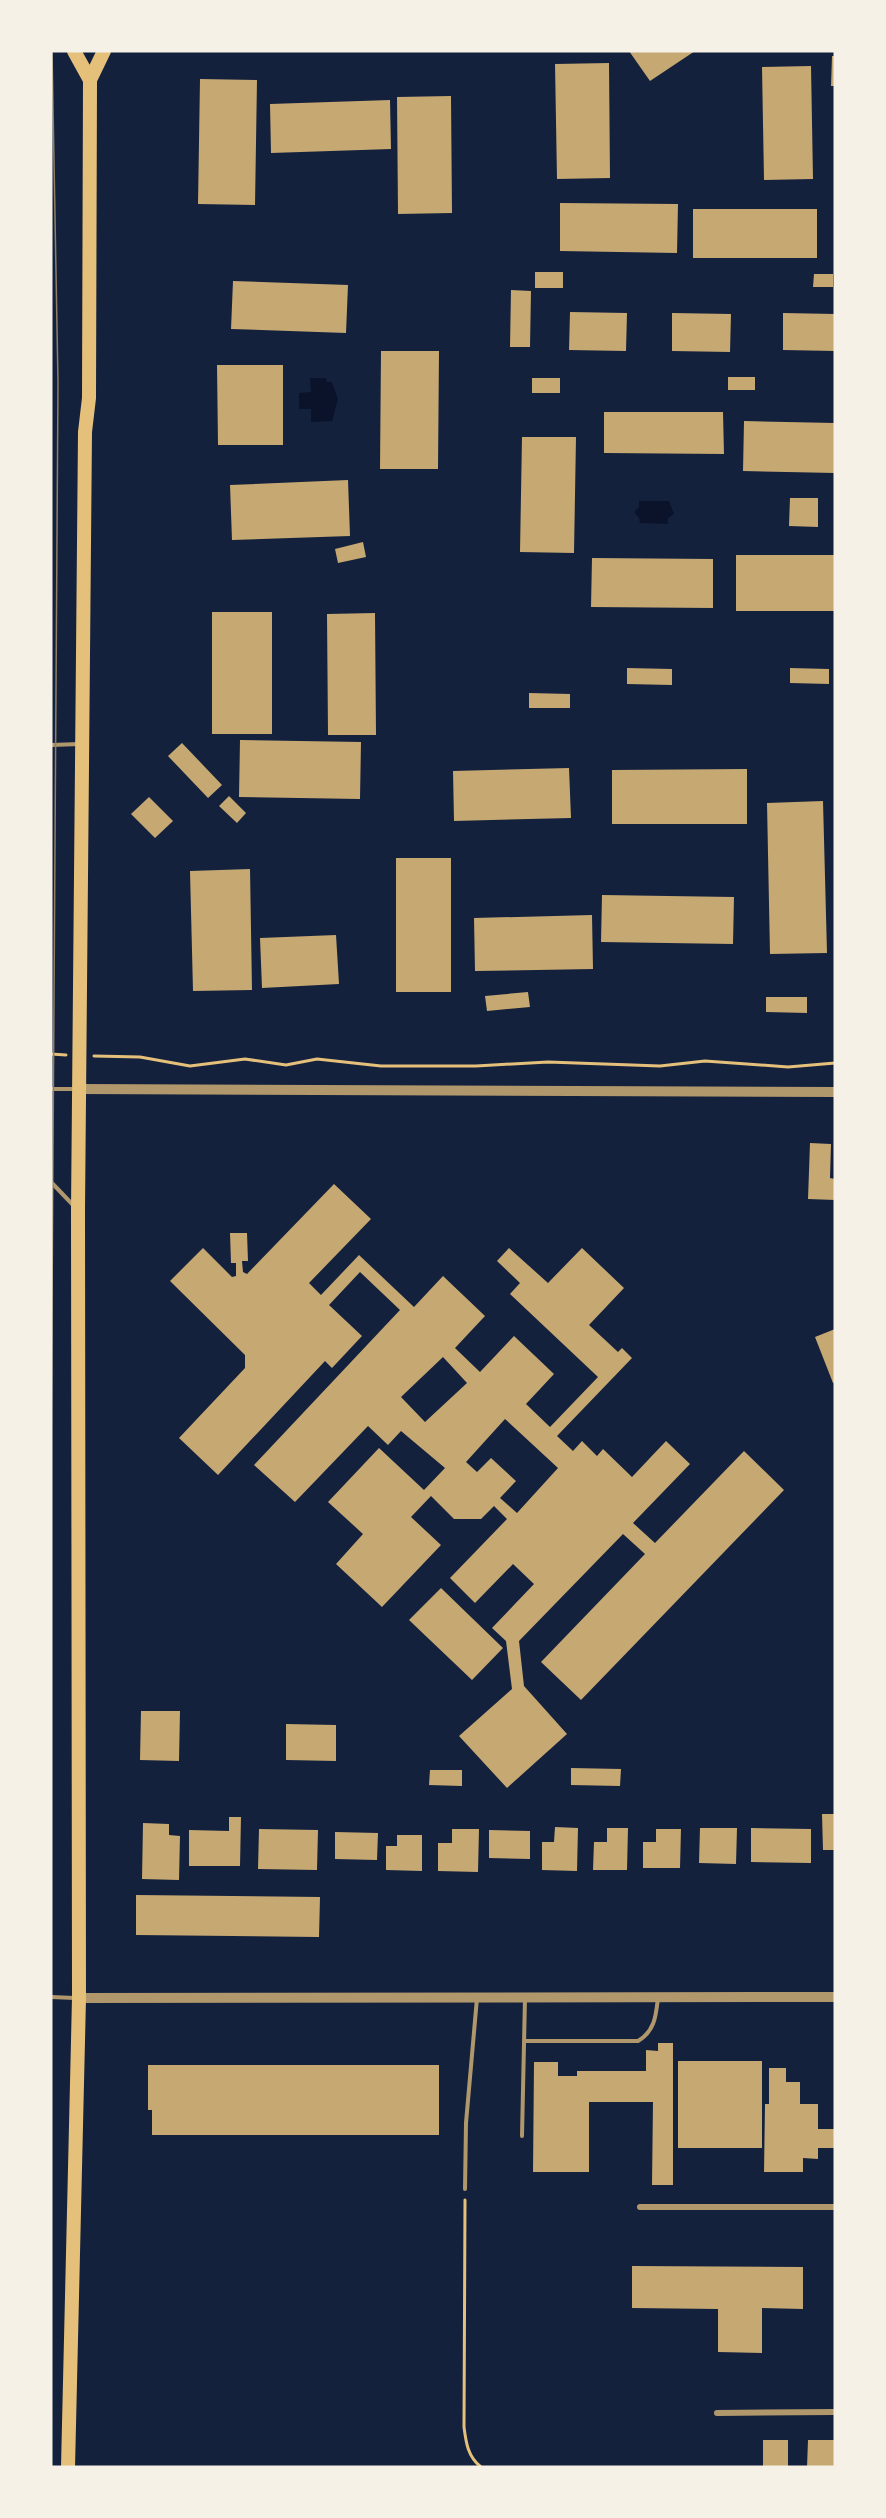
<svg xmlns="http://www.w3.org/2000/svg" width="886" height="2518" font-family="'PT Sans',sans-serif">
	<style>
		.water { fill: #0b132b }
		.building { fill: #c6a872; fill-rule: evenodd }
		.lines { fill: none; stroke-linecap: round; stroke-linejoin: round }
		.path { stroke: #e5c07b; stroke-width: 3 }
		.service { stroke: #b1986c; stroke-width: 4 }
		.minor { stroke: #b1986c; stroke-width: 6 }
		.tertiary { stroke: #b1986c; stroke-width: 10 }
		.primary { stroke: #e5c07b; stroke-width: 14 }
		.tram { stroke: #918062; stroke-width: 1.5 }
	</style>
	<rect width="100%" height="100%" fill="#14213d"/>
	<path class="water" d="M310,378h16l1,4h5l6,17 -6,22 -21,1v-13h-12v-16l12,-1z
		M639,501h30l5,13 -6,4v6l-28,-1 -1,-5 -5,-6 5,-5z"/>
	<path class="building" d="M629,51h66l-45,30z
		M832,56h3v30h-4z
		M609,63l1,115 -53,1 -2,-115z
		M811,66l2,113 -49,1 -2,-113z
		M200,79l57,1 -2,125 -57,-1z
		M451,96l1,117 -54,1 -1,-117z
		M390,100l1,49 -120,4 -1,-49z
		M560,203l118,1 -1,49 -117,-2z
		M693,209h124v49h-124z
		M535,272h28v16h-28z
		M814,274h19v13h-20z
		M233,281l115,4 -2,48 -115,-4z
		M511,290l20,1 -1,56h-20z
		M570,312l57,1 -1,38 -57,-1z
		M672,313l59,1 -1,38 -58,-1z
		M783,313l52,1v37l-52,-1z
		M381,351h58l-1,118h-58z
		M217,365h66v80h-65z
		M728,377h27v13h-27z
		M532,378h28v15h-28z
		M604,412h119l1,42 -120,-1z
		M744,421l91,2v50l-92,-2z
		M522,437h54l-2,116 -54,-1z
		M348,480l2,56 -118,4 -2,-55z
		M790,498h28v29l-29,-1z
		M363,542l3,15 -28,6 -3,-14z
		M736,555h99v56h-99z
		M592,558l121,1v49l-122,-1z
		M212,612h60v122h-60z
		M375,613l1,122h-48l-1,-121z
		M627,668l45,1v16l-45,-1z
		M790,668l39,1v15l-39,-1z
		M529,693l41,1v14h-41z
		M240,740l121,2 -1,57 -121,-2z
		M182,743l40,42 -14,13 -40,-42z
		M569,768l2,50 -117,3 -1,-50z
		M747,769v55h-135v-54z
		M229,796l17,17 -9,10 -18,-17z
		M149,797l24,24 -18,17 -24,-24z
		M823,801l4,152 -57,1 -3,-151z
		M396,858h55v134h-55z
		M250,869l2,121 -59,1 -3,-120z
		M602,895l132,2 -1,47 -132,-2z
		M592,915l1,54 -118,2 -1,-53z
		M336,935l3,49 -77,4 -2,-50z
		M528,992l2,15 -43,4 -2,-15z
		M766,997h41v16l-41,-1z
		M810,1143l21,1 -1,34 5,1v21l-27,-1z
		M334,1184l37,35 -62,64 12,12 38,-40 55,52 29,-31 42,40 -30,32 25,24 34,-36 40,38 -28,30 24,23 48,-50 -88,-83 10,-11 -23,-22 12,-13 39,35 34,-35 42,40 -35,37 29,27 4,-4 10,10 -75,78 16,15 9,-10 15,15 6,-7 29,28 34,-36 24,23 -57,59 22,20 89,-92 40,39 -203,210 -40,-38 104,-108 -22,-20 -104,107 5,45 43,48 -60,54 -48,-52 53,-47 -6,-48 -14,-13 42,-44 -21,-20 -38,39 -25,-25 57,-59 -13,-13 -13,13h-27l-23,-23 -20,21 30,28 -59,62 -46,-43 27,-30 -35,-32 51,-54 45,42 21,-22 -44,-37 -13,14 -20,-19 -73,76 -41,-37 146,-155 -40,-38 -31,33 33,31 -30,32 -7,-7 -107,114 -39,-37 66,-70v-13l-75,-74 33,-33 29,29 4,-1v-13h-5l-1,-30h17l1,28h-6l1,11 4,2zM443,1357l24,26 -42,39 -24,-25zM505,1419l53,49 -41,45 -17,-15 16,-17 -25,-23 -14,14 -11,-10z
		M835,1329v54h-2l-18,-46z
		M441,1588l62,60 -31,32 -63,-60z
		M141,1711h39l-1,50 -39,-1z
		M286,1724l50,1v36l-50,-1z
		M571,1768l50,1 -1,17 -49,-1z
		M430,1770h32v16l-33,-1z
		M822,1814h12l1,36h-12z
		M229,1817h12l-1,49h-51v-36l40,1z
		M143,1823l26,1v11l11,1 -1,44 -37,-1z
		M555,1827l23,1 -1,43 -35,-1v-28h12z
		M607,1828h21l-1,42h-34l1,-28h13z
		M700,1828h37l-1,36 -37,-1z
		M751,1828l60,1v34l-60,-1z
		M259,1829l59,1 -1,40 -59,-1z
		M452,1829h27l-1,43 -40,-1v-28h14z
		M656,1829h25l-1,39h-37v-26h13z
		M489,1830l41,1v28l-41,-1z
		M335,1832l43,1 -1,27 -42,-1z
		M397,1835h25v36l-36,-1v-24h11z
		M136,1895l184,2 -1,40 -183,-2z
		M658,2043h15v142h-21l1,-83h-64v70h-56l1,-110h24v14h19v-5h69v-21l12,1z
		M678,2061h84v87h-84z
		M148,2065h291v70h-287v-25h-4z
		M769,2068h17v14h14v22h18v25h17v19h-17v11l-15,-1v14h-39l1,-68h4z
		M632,2266l171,1v42l-41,-1v45l-44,-1v-43l-86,-1z
		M763,2440h25v27h-25z
		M808,2440h27v27h-28z"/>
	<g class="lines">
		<path class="path" d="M51,1054l15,1
			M94,1056l46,1 50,9 55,-7 41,6 31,-6 64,7h95l72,-4 112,4 45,-5 83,6 47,-4
			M465,2200l-1,227c2,16 4,30 17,40"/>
		<path class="service" d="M51,745l29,-1
			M51,1089h25
			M51,1182l22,23
			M51,1997l24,1
			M524,2041h114c17,-10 18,-26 20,-43
			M522,2136l3,-138
			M465,2189l1,-66 11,-125"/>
		<path class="minor" d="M640,2207h195
			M717,2413l118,-1"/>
		<path class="tertiary" d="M80,1089l755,3
			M79,1998l756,-1"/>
		<path class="primary" d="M74,51l16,29
			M68,2467l11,-469 -1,-788 7,-778 4,-34 1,-318 14,-29"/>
		<path class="tram" d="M51,1463l7,-1081 -6,-331"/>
	</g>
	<rect width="886" height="2518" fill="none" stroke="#f6f1e7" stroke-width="105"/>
</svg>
